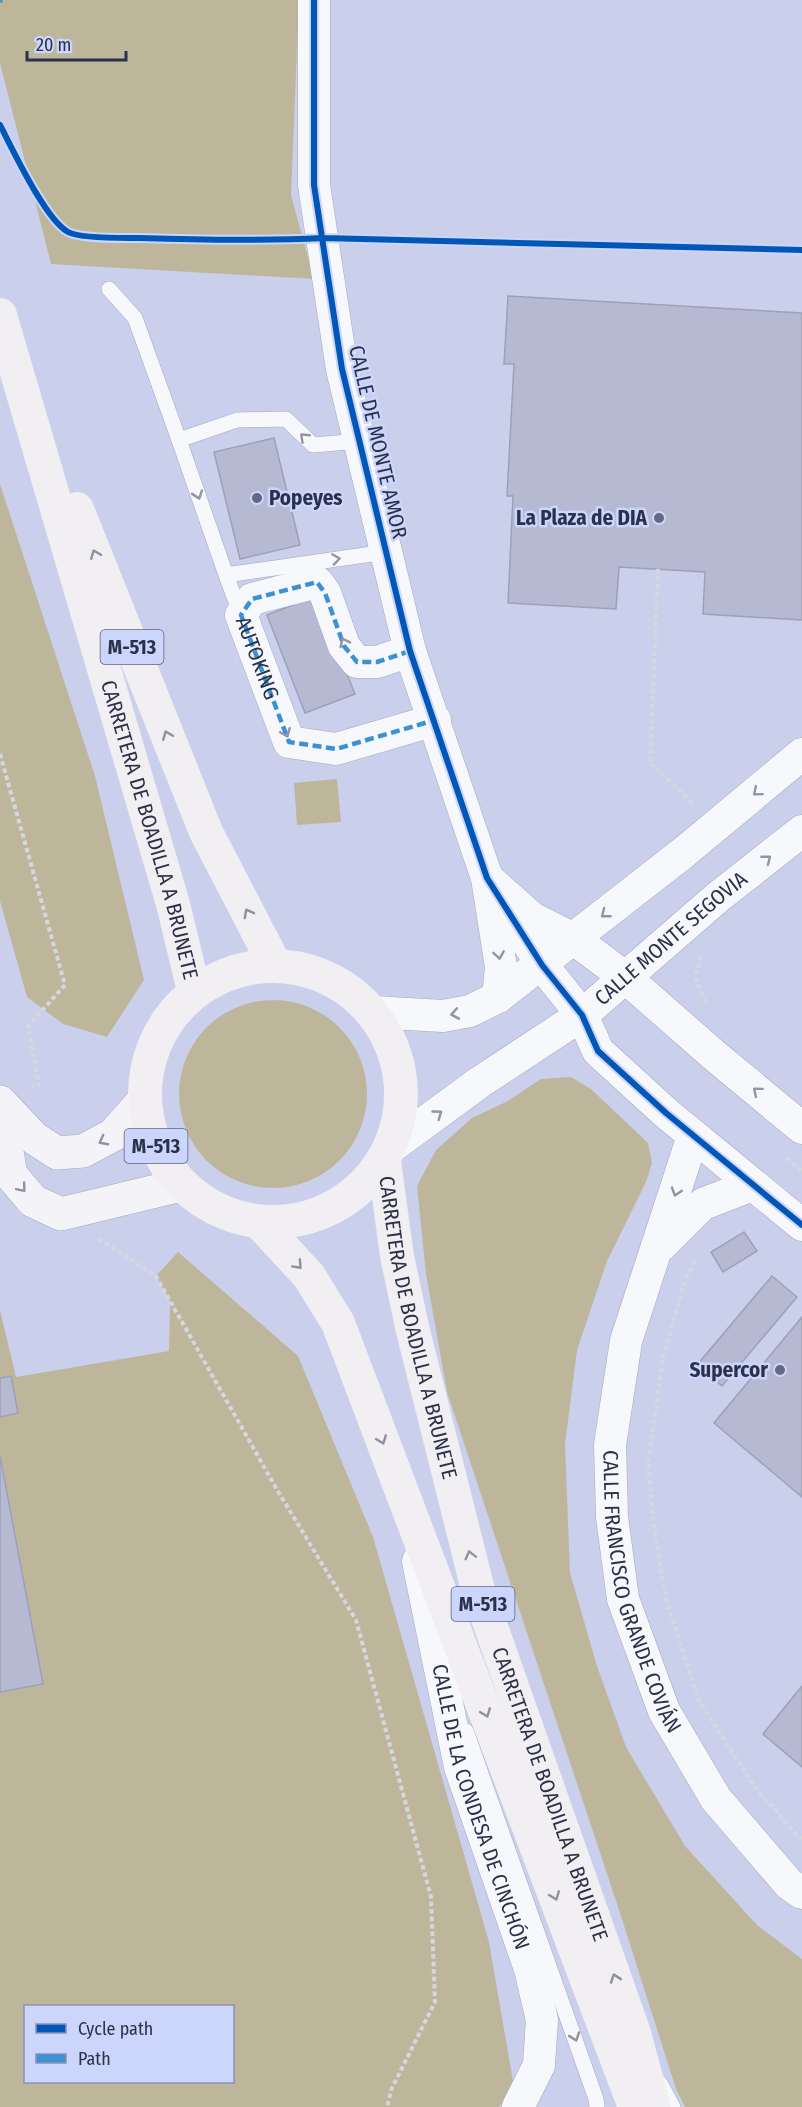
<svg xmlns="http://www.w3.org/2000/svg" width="802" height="2107" font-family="'Fira Sans Condensed',sans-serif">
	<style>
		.green { fill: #beb69b; fill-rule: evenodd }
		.building { fill: #b5bad2; stroke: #9ca1b8; stroke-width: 1.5 }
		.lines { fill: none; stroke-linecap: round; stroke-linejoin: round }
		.lane-casing { stroke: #a4a9c0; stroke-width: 16 }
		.street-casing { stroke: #a4a9c0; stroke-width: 33 }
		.secondary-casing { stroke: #a4a9c0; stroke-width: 34 }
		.primary-casing { stroke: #e7eaf6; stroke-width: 34 }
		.path { stroke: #d5d7e0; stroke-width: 4; stroke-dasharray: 4.5 3; stroke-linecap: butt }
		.lane { stroke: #f7f8fc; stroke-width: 15 }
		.street { stroke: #f7f8fc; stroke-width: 32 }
		.secondary { stroke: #f4f4f8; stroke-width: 33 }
		.primary { stroke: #f2eff2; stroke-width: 33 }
		.quiet { stroke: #3b91d3; stroke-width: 4.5; stroke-dasharray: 9 4.5; stroke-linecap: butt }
		.cycleway-casing { stroke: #ccd5fb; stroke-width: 10 }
		.cycleway { stroke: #0057b8; stroke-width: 6 }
		.oneway { stroke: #9294a3 }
		.oneway2 { stroke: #8f909e }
		.oneway3 { stroke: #9092a1 }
		.poi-dot { fill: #636982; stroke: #ccd5fb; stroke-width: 2 }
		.labels { text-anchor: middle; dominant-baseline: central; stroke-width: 5; stroke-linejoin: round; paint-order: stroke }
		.shield { fill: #ccd5fb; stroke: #5c627f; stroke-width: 1.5 }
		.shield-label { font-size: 20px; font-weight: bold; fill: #2c314a }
		.street-label { font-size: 21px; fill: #2c314a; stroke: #ccd5fb }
		.poi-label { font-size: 21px; font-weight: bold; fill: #2c314a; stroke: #ccd5fb; text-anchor: end }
	</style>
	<rect width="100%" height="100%" fill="#cad0eb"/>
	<path class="green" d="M0,0h299l-8,195 23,84 -263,-15 -51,-201z
		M0,484l95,292 49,204 -37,57 -44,-13 -36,-27 -27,-96z
		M337,779l4,43 -44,3 -3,-42z
		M179 1094a94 94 0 1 1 188 0a94 94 0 1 1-188 0Z
		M571,1077l20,12 57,54 4,20 -6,19 -39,79 -30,89 -12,94 5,129 27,93 29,81 59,99 72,79 45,34v148h-117l-9,-18 -55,-173 -174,-524 -21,-118 -9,-88 19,-36 36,-32 34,-16 35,-23z
		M178,1252l120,104 75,181 116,405 25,145 -15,20h-499v-797l16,67 153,-26 1,-51 -14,-24zM26,2006h206v76h-206z"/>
	<path class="building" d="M508,296l294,17v307l-99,-6 2,-42 -86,-5 -3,42 -108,-6 5,-107h-6l7,-132h-10z
		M274,438l26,107 -60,14 -26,-107z
		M316,596l39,98 -50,19 -38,-98z
		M744,1232l13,19 -34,21 -12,-20z
		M772,1276l25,21 -75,89 -25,-21z
		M802,1317v180l-88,-74z
		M11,1376l7,37 -18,4v-39z
		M0,1456l43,228 -43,8z
		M802,1686v81l-39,-33z"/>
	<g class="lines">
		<g class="lane-casing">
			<path id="lane" d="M109,289l26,29 44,122
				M360,441l-47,4 -27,-26 -49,1 -58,20 47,135 160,-23
				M226,575l15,40
				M466,1731l130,368 1,8
				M660,2083l13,24"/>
		</g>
		<g class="street-casing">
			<g id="street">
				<path d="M314,0v185l28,184 68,282 77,227 55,87 40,50 16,36 68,62 136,112"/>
				<path d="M410,651l-33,11h-20l-13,-16 -19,-53 -8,-11 -65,17 -11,16 48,127 47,7 99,-29"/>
				<path d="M498,997l3,-30 -14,-89 45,40 42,21 52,39 89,78 87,72"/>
				<path d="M373,1012l70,4 27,-5 28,-14 185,-144 119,-99"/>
				<path id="s1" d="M693,1136l-67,205 -16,104 2,72 11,82 41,112 52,88 73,85 13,9"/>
				<path id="s2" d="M390,1148l90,-66 102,-67 136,-118 84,-66"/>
				<path d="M662,1245l41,-41 49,-19"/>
				<path id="s3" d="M418,1561l42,206 70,202 12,51 -3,45 -21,42"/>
			</g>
		</g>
		<g class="secondary-casing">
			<path id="secondary" d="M0,1102l34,36 23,15 26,-2 30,-16 31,-35
				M0,1113l11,62 22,26 28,13 120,-29"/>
		</g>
		<g class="primary-casing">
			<g id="primary">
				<path id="s4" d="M0,315l173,589 21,87"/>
				<path d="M77,509l129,323 69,133"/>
				<circle cx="273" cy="1094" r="128"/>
				<path id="s5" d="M384,1161l13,95 16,75 65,259 156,443 20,74"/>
				<path d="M259,1222l50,54 29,47 297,784"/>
			</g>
		</g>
		<path class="path" d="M658,569l-8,194 44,41
			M0,754l65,231 -37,41 11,59 -8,2
			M701,956l-6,21 11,26
			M787,1158l15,13
			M99,1239l57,37 120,212 80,132 75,277 4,105 -43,86 -5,19
			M695,1261l-10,20 -22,76 -15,104 5,60 13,78 33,102 58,89 45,50"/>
		<use href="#lane" class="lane"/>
		<use href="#street" class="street"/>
		<use href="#secondary" class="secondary"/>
		<use href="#primary" class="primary"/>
		<g class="quiet">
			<path d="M0,1l2,-1"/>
			<path id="s6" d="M410,651l-33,11h-20l-13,-16 -19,-53 -8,-11 -65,17 -11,16 48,127 47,7 99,-29"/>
		</g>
		<g class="cycleway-casing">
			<path id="cycleway" d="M314,0v185l28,184 68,282 77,227 55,87 40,50 16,36 68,62 136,112
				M0,125c13,25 45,94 68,107 13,7 56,6 72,6 61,2 122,3 183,0l479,12"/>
		</g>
		<use href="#cycleway" class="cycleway"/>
	</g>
	<defs><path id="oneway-chevron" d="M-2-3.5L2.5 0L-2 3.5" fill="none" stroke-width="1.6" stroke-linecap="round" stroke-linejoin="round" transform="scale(1.5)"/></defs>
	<g class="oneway">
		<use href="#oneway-chevron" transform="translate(304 437) rotate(-136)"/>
		<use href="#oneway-chevron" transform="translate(198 495) rotate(71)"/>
		<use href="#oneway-chevron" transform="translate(336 559) rotate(-8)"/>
		<use href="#oneway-chevron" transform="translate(344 642) rotate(-116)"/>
		<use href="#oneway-chevron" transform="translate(286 733) rotate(67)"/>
		<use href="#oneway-chevron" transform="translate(757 792) rotate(140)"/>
		<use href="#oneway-chevron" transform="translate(767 859) rotate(-38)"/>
		<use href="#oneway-chevron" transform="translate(605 914) rotate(142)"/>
		<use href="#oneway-chevron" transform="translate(499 955) rotate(81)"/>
		<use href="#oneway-chevron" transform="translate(455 1014) rotate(170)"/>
		<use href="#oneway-chevron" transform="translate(757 1091) rotate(-140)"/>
		<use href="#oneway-chevron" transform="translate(438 1114) rotate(-36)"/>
		<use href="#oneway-chevron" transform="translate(676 1192) rotate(108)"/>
		<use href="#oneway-chevron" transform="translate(575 2037) rotate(71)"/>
	</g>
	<g class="oneway2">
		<use href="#oneway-chevron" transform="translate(95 554) rotate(-112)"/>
		<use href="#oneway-chevron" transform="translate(167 735) rotate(-112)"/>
		<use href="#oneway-chevron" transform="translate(248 913) rotate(-118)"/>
		<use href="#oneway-chevron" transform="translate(298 1265) rotate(47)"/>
		<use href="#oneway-chevron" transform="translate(382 1440) rotate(69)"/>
		<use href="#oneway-chevron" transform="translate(470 1555) rotate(-104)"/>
		<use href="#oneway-chevron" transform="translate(486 1713) rotate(69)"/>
		<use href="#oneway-chevron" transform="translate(555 1896) rotate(69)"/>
		<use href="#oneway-chevron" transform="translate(615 1978) rotate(-109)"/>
	</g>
	<g class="oneway3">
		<use href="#oneway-chevron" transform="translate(103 1141) rotate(152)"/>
		<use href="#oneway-chevron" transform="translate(22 1188) rotate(50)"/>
	</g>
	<g class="poi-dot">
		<circle cx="257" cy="498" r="6"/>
		<circle cx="659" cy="518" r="6"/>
		<circle cx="780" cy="1370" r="6"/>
	</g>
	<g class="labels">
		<g class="shield">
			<rect x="100.5" y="630" width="63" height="34" rx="4.5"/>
			<rect x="124.5" y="1129" width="63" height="34" rx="4.5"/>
			<rect x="451.5" y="1587" width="63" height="34" rx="4.5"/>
		</g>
		<g class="shield-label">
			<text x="132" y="647">M-513</text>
			<text x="156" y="1146">M-513</text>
			<text x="483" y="1604">M-513</text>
		</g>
		<g class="street-label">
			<text transform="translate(378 442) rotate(77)">CALLE DE MONTE AMOR</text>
			<text stroke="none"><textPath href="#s6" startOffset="278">AUTOKING</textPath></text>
			<text stroke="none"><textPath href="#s4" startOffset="536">CARRETERA DE BOADILLA A BRUNETE</textPath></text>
			<text stroke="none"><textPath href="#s2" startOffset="351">CALLE MONTE SEGOVIA</textPath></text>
			<text stroke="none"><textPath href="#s5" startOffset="170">CARRETERA DE BOADILLA A BRUNETE</textPath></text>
			<text stroke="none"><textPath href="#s1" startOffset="472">CALLE FRANCISCO GRANDE COVIÁN</textPath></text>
			<text stroke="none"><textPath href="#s5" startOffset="656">CARRETERA DE BOADILLA A BRUNETE</textPath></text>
			<text stroke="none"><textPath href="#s3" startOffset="254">CALLE DE LA CONDESA DE CINCHÓN</textPath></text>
		</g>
		<g class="poi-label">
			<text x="269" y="498" text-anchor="start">Popeyes</text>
			<text x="647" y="518">La Plaza de DIA</text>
			<text x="768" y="1370">Supercor</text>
		</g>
	</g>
	<rect x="24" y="2005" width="210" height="78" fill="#ccd5fb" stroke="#8c93b4" stroke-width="1.5"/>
	<rect x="36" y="2024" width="30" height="9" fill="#0057b8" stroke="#8c93b4" stroke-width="1.5"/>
	<text x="78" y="2035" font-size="18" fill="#2c314a">Cycle path</text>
	<rect x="36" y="2054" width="30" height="9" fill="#3b91d3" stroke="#8c93b4" stroke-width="1.5"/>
	<text x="78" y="2065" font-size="18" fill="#2c314a">Path</text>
	<path d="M27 51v9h99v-9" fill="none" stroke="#2c314a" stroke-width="3"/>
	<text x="36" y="51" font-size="18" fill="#2c314a" stroke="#ccd5fb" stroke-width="4.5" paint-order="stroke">20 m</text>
</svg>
